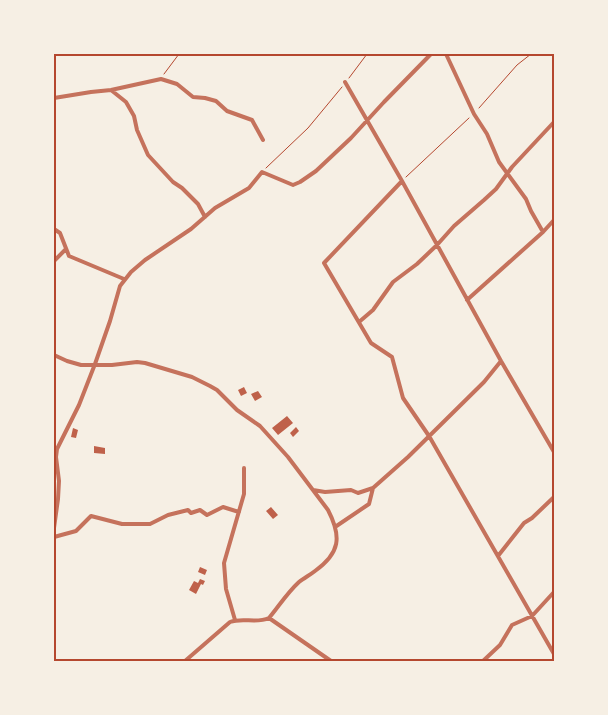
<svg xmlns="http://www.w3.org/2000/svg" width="608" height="715" font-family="'Work Sans',sans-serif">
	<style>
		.building { fill: #bf614a }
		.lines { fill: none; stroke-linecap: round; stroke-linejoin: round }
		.path { stroke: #b5482f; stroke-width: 1 }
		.minor { stroke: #c5725c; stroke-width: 4 }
		.neatline { fill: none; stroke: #b5482f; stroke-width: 2 }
	</style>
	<rect width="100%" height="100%" fill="#f6efe4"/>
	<path class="building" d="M244,387l3,6 -6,3 -3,-6z
		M258,391l4,6 -7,4 -4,-7z
		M287,416l6,7 -15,12 -6,-7z
		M296,427l3,4 -6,6 -3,-4z
		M73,428l5,2 -2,8 -5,-1z
		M94,446l11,2v6l-11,-1z
		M271,507l7,8 -5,4 -7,-8z
		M200,567l7,3 -2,5 -7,-3z
		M200,579l5,2 -2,4 -2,-1 -5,10 -7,-4 5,-9 4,2z"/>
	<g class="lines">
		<path class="path" d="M164,74l15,-20
			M349,78l18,-24
			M479,108l38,-43 14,-11
			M266,168l42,-40 34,-41
			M406,177l63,-59"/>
		<path class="minor" d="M446,54l28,60 13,20 12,28 27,37 5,12 12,21
			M345,82l57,99 99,180 53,91
			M111,90l15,12 8,14 3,14 11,25 25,27 9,6 16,16 7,13
			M54,98l37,-6 20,-2 50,-11 16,5 16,13 12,1 11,3 11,10 25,9 11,20
			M402,181l-78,82 47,80 21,14 11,41 26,38 125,218
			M54,229l6,4 9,23 55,23
			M54,261l12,-12
			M467,300l76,-68 11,-12
			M359,322l14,-12 20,-28 24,-18 20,-19 17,-19 30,-26 12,-11 16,-22 42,-45
			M54,355l13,6 14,4h31l25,-3 8,1 47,14 18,9 7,4 20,20 23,16 28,31 40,53c14,27 12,43 -13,61 -5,4 -11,7 -16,11 -12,11 -20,24 -30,36 -13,6 -26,-1 -39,4l-45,39
			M313,490l12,2 26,-2 7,3 15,-5 35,-31 76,-75 17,-21
			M335,527l34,-23 4,-16
			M54,528l4,-29 1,-18 -3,-24 1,-8 22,-44 16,-41 15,-43 10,-35 11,-14 14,-12 46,-31 24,-21 34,-20 13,-16 31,13 7,-3 16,-11 35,-33 33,-36 47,-48
			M54,537l22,-6 15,-15 31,8h28l18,-9 20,-5 3,3 9,-3 7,5 16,-8 16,5
			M498,556l26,-33 8,-5 22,-21
			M269,618l62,43
			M235,620l-9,-31 -2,-26 20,-69v-26
			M483,661l17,-16 12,-20 20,-9 22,-24"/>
	</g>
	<rect width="608" height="715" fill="none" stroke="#f6efe4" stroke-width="110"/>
	<rect x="55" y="55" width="498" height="605" class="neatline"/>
</svg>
